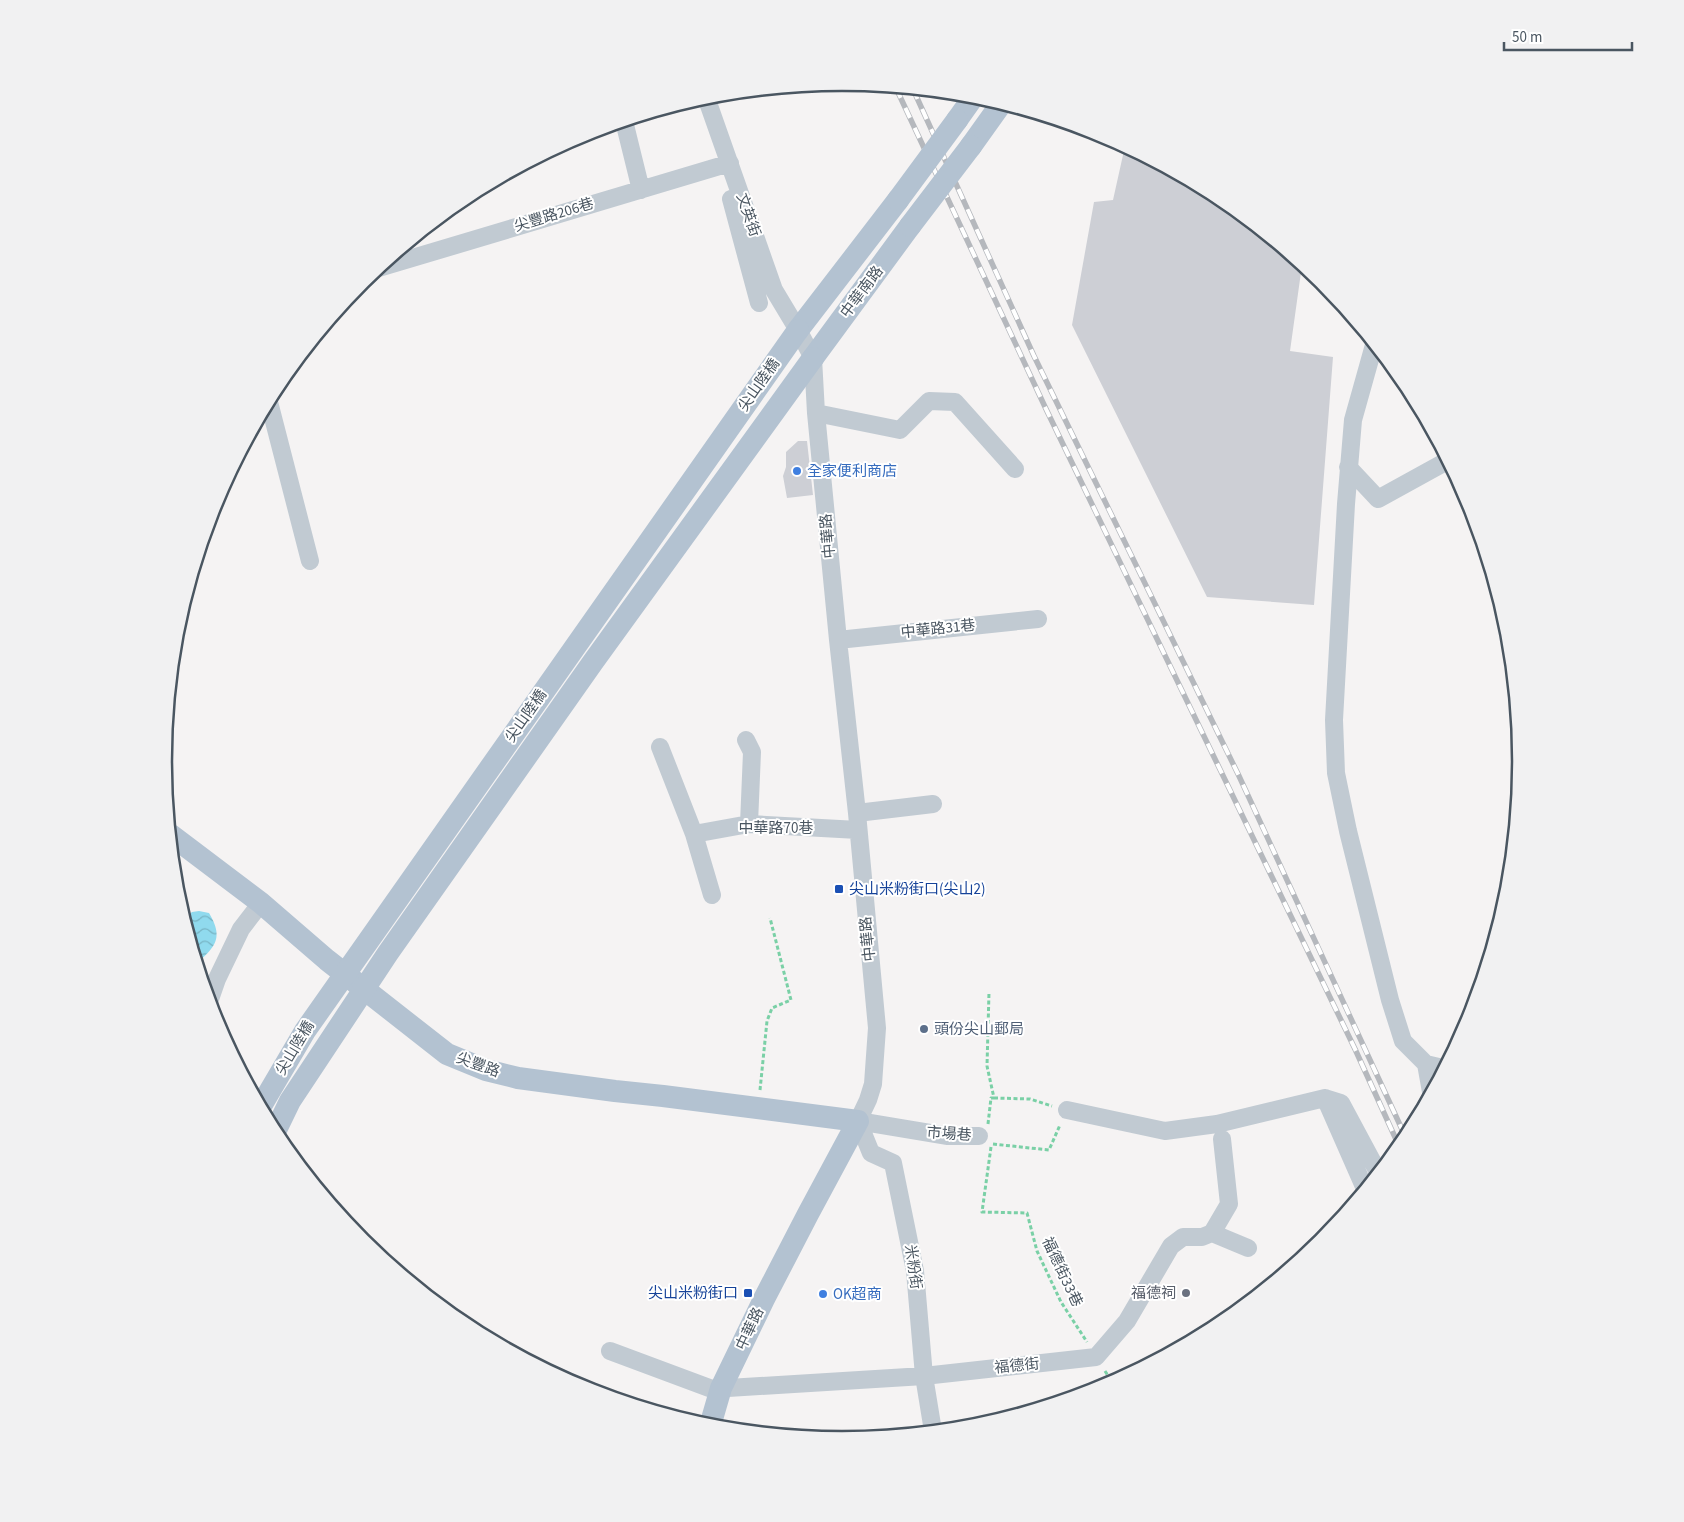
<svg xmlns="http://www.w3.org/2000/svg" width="1684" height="1522" font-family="'Source Sans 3','Noto Sans TC',sans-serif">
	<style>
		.water { fill: url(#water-waves) }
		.building { fill: #cdcfd5 }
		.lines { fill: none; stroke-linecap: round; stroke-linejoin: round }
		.path { stroke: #7ad0a6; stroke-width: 3; stroke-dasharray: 4 2.5; stroke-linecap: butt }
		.minor { stroke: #c1cad2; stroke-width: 18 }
		.major { stroke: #b3c2d1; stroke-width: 22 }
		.rail-casing { stroke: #b5b8bd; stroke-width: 5.5 }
		.rail { stroke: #fff; stroke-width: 4; stroke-dasharray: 11; stroke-linecap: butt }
		.major-bridge { stroke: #b3c2d1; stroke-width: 22 }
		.shop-dot { fill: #3f7fe0; stroke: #fff; stroke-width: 2 }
		.transit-dot { fill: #1a4fb4; stroke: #fff; stroke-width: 2 }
		.service-dot { fill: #5c6f8a; stroke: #fff; stroke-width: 2 }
		.worship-dot { fill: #6b7280; stroke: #fff; stroke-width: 2 }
		.labels { text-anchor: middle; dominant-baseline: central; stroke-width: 4; stroke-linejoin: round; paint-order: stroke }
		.street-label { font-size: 15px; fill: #4a5661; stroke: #fff }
		.shop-label { font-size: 15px; fill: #366cbe; stroke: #fff; text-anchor: start }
		.transit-label { font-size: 15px; fill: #164399; stroke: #fff; text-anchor: start }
		.service-label { font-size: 15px; fill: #4e5e75; stroke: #fff; text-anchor: start }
		.worship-label { font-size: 15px; fill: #5b616d; stroke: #fff; text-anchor: end }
		.rim { fill: none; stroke: #4a5661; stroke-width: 2.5 }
	</style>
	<defs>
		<pattern id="water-waves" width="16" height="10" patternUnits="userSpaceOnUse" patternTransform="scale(1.25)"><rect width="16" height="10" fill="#90daee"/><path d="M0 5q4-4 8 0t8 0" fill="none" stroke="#78b4c4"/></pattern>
	</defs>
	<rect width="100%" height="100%" fill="#f5f3f3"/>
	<path class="water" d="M199,911l10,2c7,12 12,24 2,36 -4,6 -10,9 -13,15l-14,-45 8,-7z"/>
	<path class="building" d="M1125,146l94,51 83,68 -12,86 43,6 -19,248 -107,-8 -135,-272 22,-123 19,-2z
		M798,441h9l6,54 -26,3 -4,-22 3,-9v-15z"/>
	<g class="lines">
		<path class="path" d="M760,1090l7,-69 5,-13 19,-8 -21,-82
			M994,1098l36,1 22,7
			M988,1124l3,-26h3l-7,-32 2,-74
			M993,1144l56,6 11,-25
			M991,1147l-9,65 45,1 10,38 24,51 26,40
			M1105,1371l7,11"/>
		<path class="minor" d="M706,97l68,193 24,40 15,28 3,55 22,227 19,173 20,215 -4,56 -5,16 -10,21
			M624,121l17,69
			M731,199l28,104
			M379,268l351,-105
			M1374,345l-21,75 -7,84 -12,216 2,53 12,58 42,169 13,41 23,23 17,4
			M269,402l41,159
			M816,413l84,17 29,-29 26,1 60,67
			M1348,467l30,32 69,-38
			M838,640l200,-21
			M746,740l6,12 -3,72
			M660,747l34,87 55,-10 109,6
			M857,813l76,-9
			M694,834l18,61
			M209,1002l8,-23 24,-50 20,-26
			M1426,1064l5,28
			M1325,1098l40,91
			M1067,1110l98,21 52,-7 108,-26 16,5 37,69
			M858,1121l13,32 22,10 22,108 9,105 9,55
			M858,1121l90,15h31
			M1212,1233l17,-29 -7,-65
			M610,1351l102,38 212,-13 172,-19 31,-36 44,-75 12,-9h19l10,-4 36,15"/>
		<path class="major" d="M957,120l17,-24
			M971,146l30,-42
			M798,330l100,-130
			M813,358l97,-132
			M171,835l90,68 66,57 120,94 39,16 32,8 97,13 48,5 195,25 -50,93 -44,85 -43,89 -11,38"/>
		<g class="rail-casing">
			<path id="rail" d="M896,88l150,321 309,640 44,97
				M913,89l121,267 205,420 167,362"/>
		</g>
		<use href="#rail" class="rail"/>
		<path class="major-bridge" d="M898,200l59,-80
			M910,226l61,-80
			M261,1106l44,-75 493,-701
			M275,1132l15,-31 98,-148 205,-291 220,-304"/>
	</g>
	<g class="shop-dot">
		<circle cx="797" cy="471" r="5"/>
		<circle cx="823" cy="1294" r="5"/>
	</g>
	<g class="transit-dot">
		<rect x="834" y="884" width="10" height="10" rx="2.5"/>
		<rect x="743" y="1288" width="10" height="10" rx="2.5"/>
	</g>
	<circle class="service-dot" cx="924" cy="1029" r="5"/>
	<circle class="worship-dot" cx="1186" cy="1293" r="5"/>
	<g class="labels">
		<g class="street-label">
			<text transform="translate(554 215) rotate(-17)">尖豐路206巷</text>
			<text transform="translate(748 215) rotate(71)">文英街</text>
			<text transform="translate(862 292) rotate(-53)">中華南路</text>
			<text transform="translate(759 385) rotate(-55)">尖山陸橋</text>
			<text transform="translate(828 536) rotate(-95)">中華路</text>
			<text transform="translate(938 629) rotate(-6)">中華路31巷</text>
			<text transform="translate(526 716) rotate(-55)">尖山陸橋</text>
			<text x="776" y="828">中華路70巷</text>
			<text transform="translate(868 939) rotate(-96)">中華路</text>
			<text transform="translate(295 1048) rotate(-59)">尖山陸橋</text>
			<text transform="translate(478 1065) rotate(20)">尖豐路</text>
			<text transform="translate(949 1134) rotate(4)">市場巷</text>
			<text transform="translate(913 1267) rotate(82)">米粉街</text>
			<text transform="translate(1062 1272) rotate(65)">福德街33巷</text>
			<text transform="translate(750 1329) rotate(-65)">中華路</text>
			<text transform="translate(1017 1366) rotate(-6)">福德街</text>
		</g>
		<g class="shop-label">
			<text x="807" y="471">全家便利商店</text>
			<text x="833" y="1294">OK超商</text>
		</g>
		<g class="transit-label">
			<text x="849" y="889">尖山米粉街口(尖山2)</text>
			<text x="738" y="1293" text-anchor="end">尖山米粉街口</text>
		</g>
		<g class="service-label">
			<text x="934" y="1029">頭份尖山郵局</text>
		</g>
		<g class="worship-label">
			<text x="1176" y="1293">福德祠</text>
		</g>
	</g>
	<path d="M0 0H1684V1522H0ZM172 761a670 670 0 1 1 1340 0a670 670 0 1 1-1340 0Z" fill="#f1f1f2" fill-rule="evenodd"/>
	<path class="rim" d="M172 761a670 670 0 1 1 1340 0a670 670 0 1 1-1340 0Z"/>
	<path d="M1504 42v8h128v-8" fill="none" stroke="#4a5661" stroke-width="2.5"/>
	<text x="1512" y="42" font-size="15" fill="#4a5661" stroke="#ffffff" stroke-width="4" paint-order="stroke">50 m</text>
</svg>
